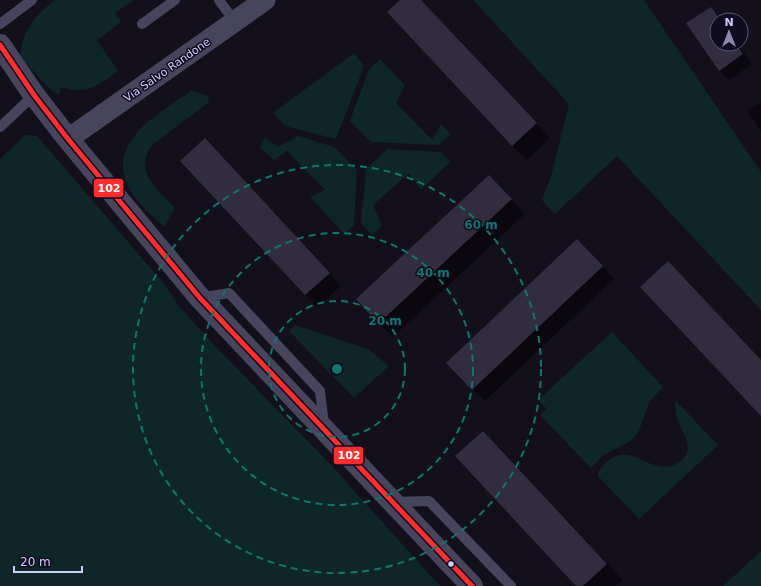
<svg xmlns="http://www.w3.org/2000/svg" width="761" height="586" font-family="'DejaVu Sans',sans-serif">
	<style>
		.green { fill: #0f2628 }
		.shadow { fill: #0007 }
		.building { fill: #312d3e }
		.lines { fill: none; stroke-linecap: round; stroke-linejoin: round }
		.service { stroke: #46455d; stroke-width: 10 }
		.minor { stroke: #46455d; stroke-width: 21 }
		.tertiary { stroke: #46455d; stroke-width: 22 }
		.bus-1-casing { stroke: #100c20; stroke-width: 8 }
		.bus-1 { stroke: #ff2d2d; stroke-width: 5 }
		.ring { fill: none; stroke: #0f766e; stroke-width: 2; stroke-dasharray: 7 5 }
		.bus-dot { fill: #d2caff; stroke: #100c20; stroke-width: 1.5 }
		.labels { text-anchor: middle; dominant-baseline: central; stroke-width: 3; stroke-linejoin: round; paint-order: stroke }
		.street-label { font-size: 11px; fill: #d2caff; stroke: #100c20 }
		.centre { fill: #0f766e; stroke: #100c20; stroke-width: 2 }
		.ring-label { font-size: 12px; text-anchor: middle; font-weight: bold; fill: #0f766e; stroke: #100c20; stroke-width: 3; stroke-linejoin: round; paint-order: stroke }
		.line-badge { stroke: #100c20; stroke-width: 1.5 }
		.badge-label { font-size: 11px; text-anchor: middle; font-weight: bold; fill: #fff }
	</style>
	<rect width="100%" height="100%" fill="#13101c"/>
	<path class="green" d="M55,0h79l-19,13 6,9 -24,18 21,31c-20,14 -31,25 -57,16l-2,8 -9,-6 -30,-32c2,-26 15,-42 35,-57z
		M473,0h171l117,172v138l-144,-154 -62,58 -13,-14 10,-27 17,-69z
		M354,53l10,13 -28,73 -51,-13 -12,-13z
		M380,59l25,26 -9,18 36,37 9,-16 10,11 -13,10 -67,-3 -21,-21 19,-52z
		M192,90l16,6 1,6 -56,42c-21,27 5,45 22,64l-11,19c-12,-12 -27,-24 -35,-39 -25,-47 33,-76 63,-98z
		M25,135l12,1 129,150 11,18 38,42 116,119 109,121h-440v-427z
		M298,136l36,11 23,23 -3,55 -10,9 -34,-37 15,-7 -38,-39 -13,9 -14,-13 5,-10 13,10z
		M387,149l54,3 9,10 -29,28 -12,-17 -36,32 9,21 -10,9 -11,-12 5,-54z
		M295,325l73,24 21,17 -35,32 -65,-67z
		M612,332l51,55 -14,15 -10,29 -7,9 -30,16 -11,12 -51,-53 7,-6 -9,-9z
		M676,401l42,44 -79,74 -41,-43c1,-7 5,-11 10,-15 25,-20 43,16 68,3 4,-2 9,-6 11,-11 5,-16 -16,-32 -11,-52z
		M761,551v35h-38z"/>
	<path class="shadow" d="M401,0h20l129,138 -23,22 -15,-14z
		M711,8l11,12h-5v24h21l14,20 -23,16 -10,-10z
		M761,102v29l-14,-20z
		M218,152l123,134 -23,21 -12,-12z
		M503,191l22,23 -132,123 -14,-14z
		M590,253l24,26 -129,122 -13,-12z
		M483,432l140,148 -7,6h-38z"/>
	<path class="building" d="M400,0h21l116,123 -25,23 -125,-134z
		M711,7l9,13h-3v24h19l7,10 -24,17 -33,-48z
		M205,138l125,135 -25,22 -125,-134z
		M489,175l23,24 -134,125 -22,-25z
		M577,239l26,27 -131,124 -26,-27z
		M668,261l93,99v56l-121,-129z
		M483,431l124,133 -24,22h-7l-121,-130z"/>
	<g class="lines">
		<path class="service" d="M219,0l16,22
			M0,24l32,-24
			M142,24l33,-24
			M0,127l34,-32
			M200,298l29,-5 91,98 4,34
			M395,502l34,-1 82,85"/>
		<path class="minor" d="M68,139l197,-139"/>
		<path class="tertiary" d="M0,45l34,50 34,44 132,159 272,288"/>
		<g class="bus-1-casing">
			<path id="bus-1" d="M0,45l34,50 34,44 132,159 272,288"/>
		</g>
		<use href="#bus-1" class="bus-1"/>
	</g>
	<g class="ring">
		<circle cx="337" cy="369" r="68"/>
		<circle cx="337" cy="369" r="136"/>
		<circle cx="337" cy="369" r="204"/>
	</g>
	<circle class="bus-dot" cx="451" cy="564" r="3.5"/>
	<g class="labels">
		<g class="street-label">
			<text transform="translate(167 70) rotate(-35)">Via Salvo Randone</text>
		</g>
	</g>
	<circle cx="337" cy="369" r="6" class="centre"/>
	<g class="ring-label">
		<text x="481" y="229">60 m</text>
		<text x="433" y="277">40 m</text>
		<text x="385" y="325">20 m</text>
	</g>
	<g class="line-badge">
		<rect x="93" y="178" width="31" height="20" rx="4" fill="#ff2d2d"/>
		<rect x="333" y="446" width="31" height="19" rx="4" fill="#ff2d2d"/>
	</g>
	<g class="badge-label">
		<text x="109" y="192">102</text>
		<text x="349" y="459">102</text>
	</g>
	<g transform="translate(729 32)"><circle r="19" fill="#100c20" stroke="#5e5879"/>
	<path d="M0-3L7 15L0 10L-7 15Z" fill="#8f89b0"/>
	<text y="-6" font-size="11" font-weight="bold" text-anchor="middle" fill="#d2caff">N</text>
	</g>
	<path d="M14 566v6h68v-6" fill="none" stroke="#d2caff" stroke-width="2"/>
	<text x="20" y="566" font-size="12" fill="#d2caff" stroke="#100c20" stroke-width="3" paint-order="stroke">20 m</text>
</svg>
